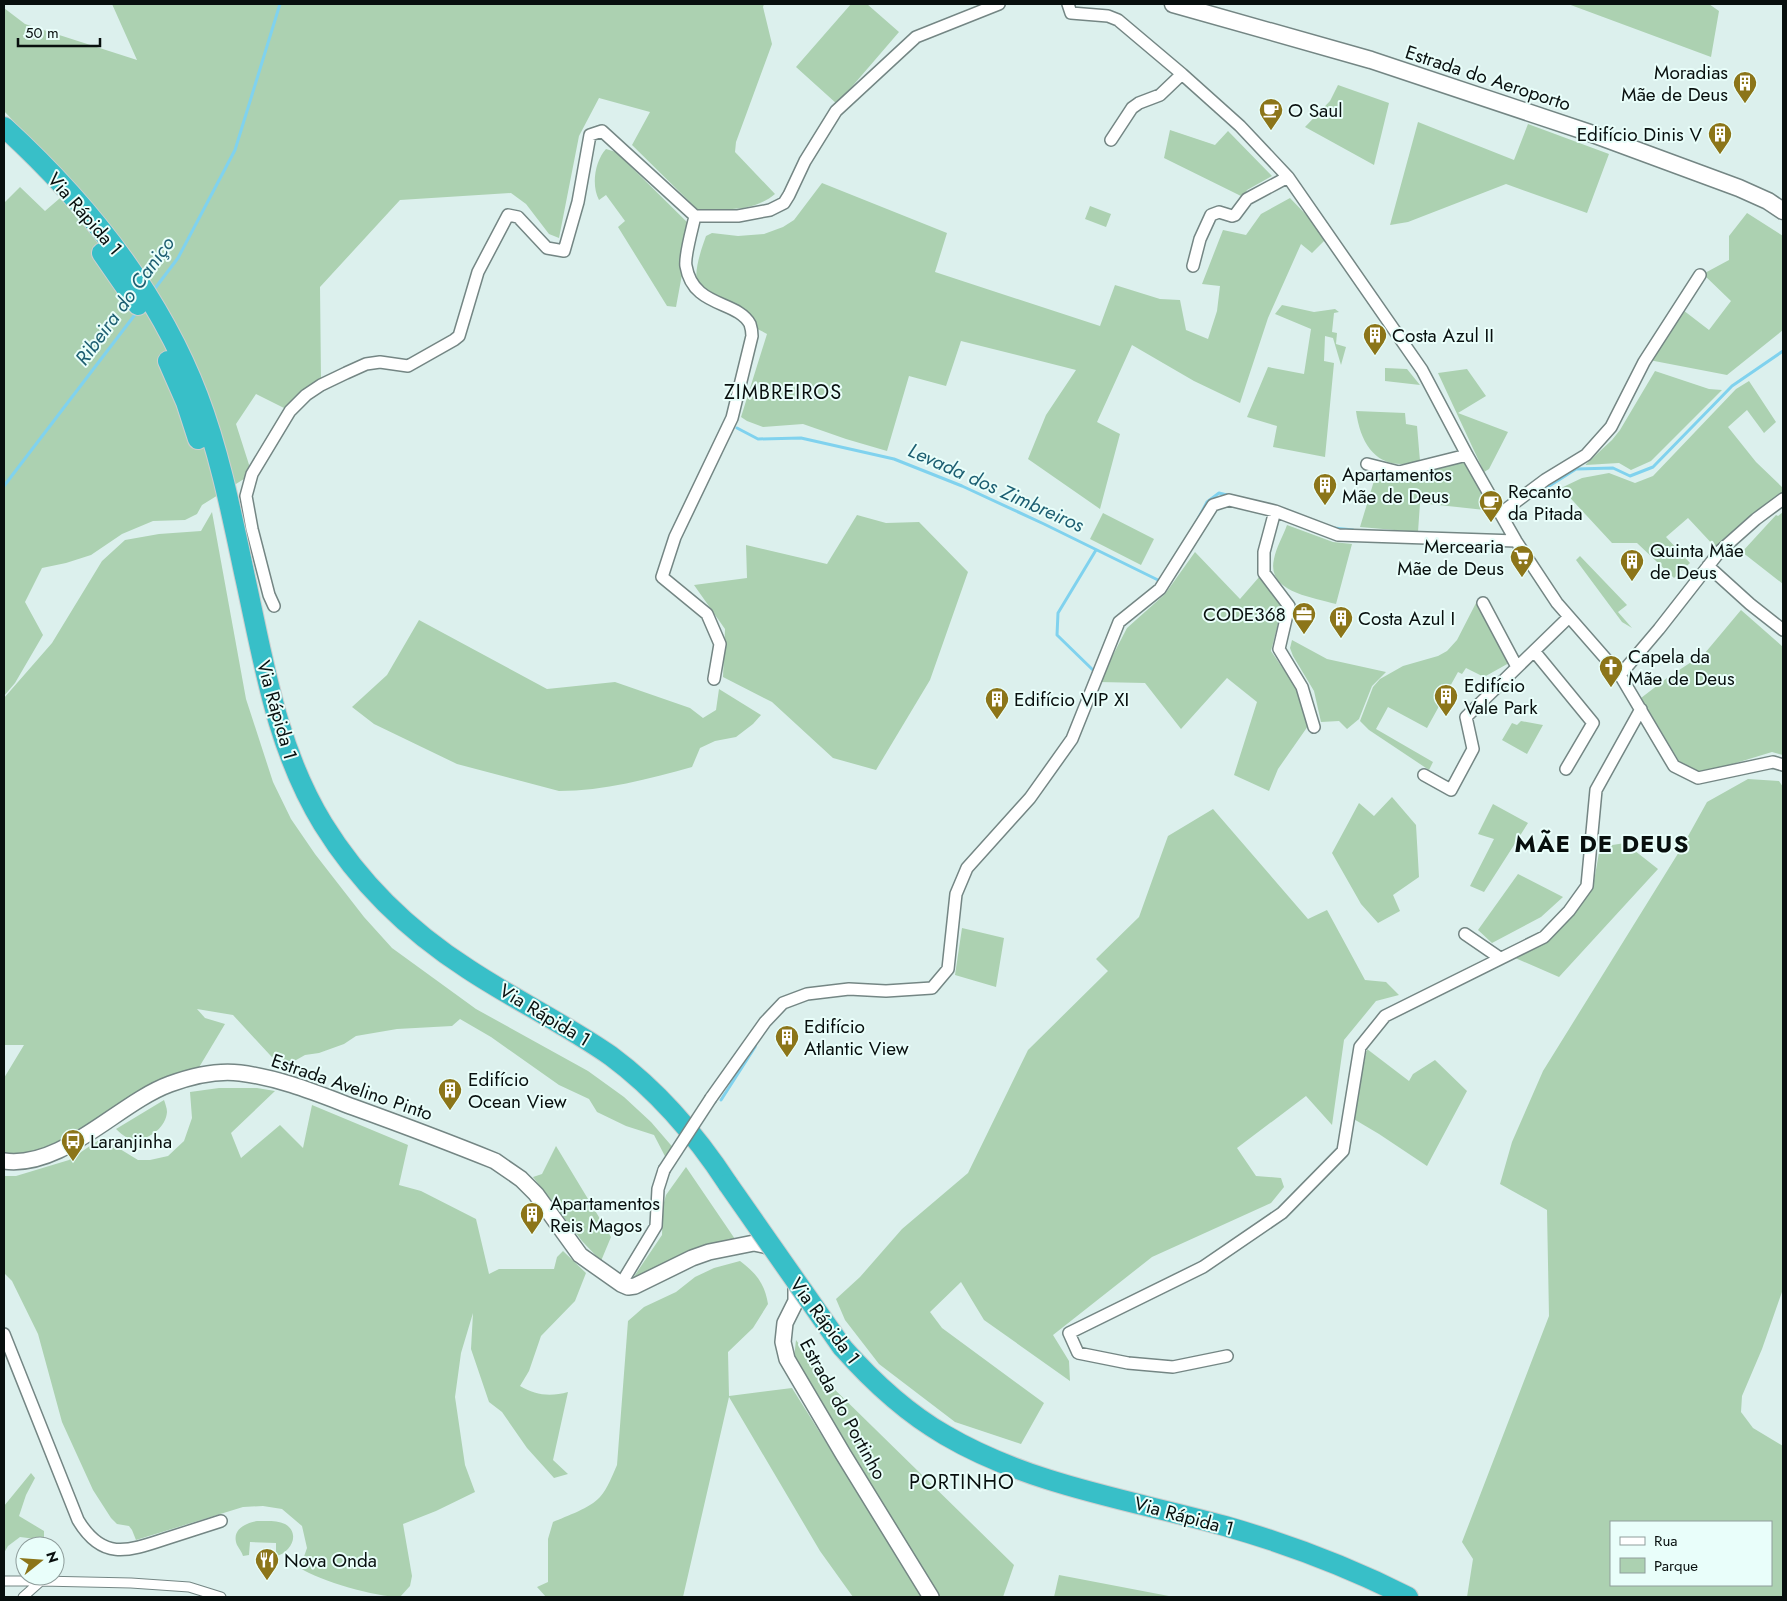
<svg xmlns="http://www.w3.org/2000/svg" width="1787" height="1601" font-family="Jost,sans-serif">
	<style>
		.green { fill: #acd1b1; fill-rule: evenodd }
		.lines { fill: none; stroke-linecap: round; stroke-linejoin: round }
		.stream { stroke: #80d2ee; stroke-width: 3 }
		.pedestrian-casing { stroke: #748684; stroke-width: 11 }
		.minor-casing { stroke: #748684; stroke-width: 14 }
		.tertiary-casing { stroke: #748684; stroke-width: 18 }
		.secondary-casing { stroke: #748684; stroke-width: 19 }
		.trunk-casing { stroke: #cecfcf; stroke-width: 22 }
		.pedestrian { stroke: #fff; stroke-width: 9 }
		.minor { stroke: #fff; stroke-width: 11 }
		.tertiary { stroke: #fff; stroke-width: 15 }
		.secondary { stroke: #fff; stroke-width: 16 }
		.trunk { stroke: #38bfc8; stroke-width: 20 }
		.minor-bridge-casing { stroke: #748684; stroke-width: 14; stroke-linecap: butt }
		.trunk-bridge-casing { stroke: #cecfcf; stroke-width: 22; stroke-linecap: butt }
		.minor-bridge { stroke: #fff; stroke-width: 11 }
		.trunk-bridge { stroke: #38bfc8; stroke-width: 20 }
		.labels { text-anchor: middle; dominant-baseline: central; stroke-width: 4; stroke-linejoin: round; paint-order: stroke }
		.poi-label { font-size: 19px; fill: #080f0e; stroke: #e9fefa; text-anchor: start }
		.street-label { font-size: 19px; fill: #080f0e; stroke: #e9fefa }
		.water-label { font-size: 20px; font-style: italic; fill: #1c5e71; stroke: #e9fefa }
		.neighbourhood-label { font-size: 20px; letter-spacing: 1px; fill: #080f0e; stroke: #e9fefa }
		.district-label { font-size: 24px; font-weight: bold; letter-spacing: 1px; fill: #080f0e; stroke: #e9fefa }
	</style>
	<rect width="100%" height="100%" fill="#dcf0ed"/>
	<path class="green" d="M112,4h652l-1,3 9,37 -36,98 -1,10 40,42c-23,19 -51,15 -78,15l-65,-64 18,-33 -51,-14 -20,38 -20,102 -10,-4 -23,-30 -15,-11 -111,7 -80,87 1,92 -31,32 -34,-17 -20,30 16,50 -50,31 -5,9 -12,6 -32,1 -31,13 -31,21 -25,8 -24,5 -17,34 18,33 -28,48 -11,13v-493l16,-16 25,24 29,-25 -70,-75v-103l21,16 112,36z
		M851,4h16l32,28 -62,72 -41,-37z
		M1568,4h141l10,7 -8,46z
		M1338,85l51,18 -15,62 -69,-38 25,-26z
		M1418,122l96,38 14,-36 81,30 -22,59 -81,-29 -98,38 -18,3z
		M1170,130l45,15 13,-14 44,45 -25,14 -4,7 -79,-39z
		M606,149l10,3 75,74 -15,81 -9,-1 -49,-79 7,-6 -19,-26 -7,5c-8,-15 -4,-39 7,-51z
		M822,183l125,50 -12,39 165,54 15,-41 45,14 20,1 6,30 22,9 9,-28 3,-25 -18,-2 21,-54 23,5 15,-21 29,-16 23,24 12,18 -13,13 -11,-9 -33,74 -28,85 -46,-22 -62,-36 -35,77 23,12 -20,75 -72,-50 18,-44 30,-45 -115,-29 -15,45 -37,-10 -22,75 -41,-12 -43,-15 -40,3 -16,-6 -6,-4 26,-83c-17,-10 -67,-33 -70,-53 -3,-11 5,-34 9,-45l6,-3 26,3 26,-2 19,-7 11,-7z
		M1090,206l21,8 -5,13 -21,-8z
		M1747,213l36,23v94l-56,45 -78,-15 34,-50 26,20 22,-29 -28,-27 26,-14v-24z
		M1282,305l32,7 21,-3 4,3 -5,1 -2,19 5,1 -1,11 10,3 -5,18 -8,-27 -8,-2 -1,25 10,2 -9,94 -52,-10 4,-21 -30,-9 21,-50 36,7 7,-45 -36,-15z
		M1385,368l22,1 13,16 -35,-4z
		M1467,369l19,27 -28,17 50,19 -19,37 -5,3 -46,-99z
		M1655,371l54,18 13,1 -71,71 -20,9 -12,-7 -34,2 27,-25 8,-10z
		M1749,381l27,41 -12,11 -17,-23 -19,17 28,35 27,26v5l-67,55 -28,-30 -22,19 24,26 -16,15 -37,-35h-25l-51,-55 21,-10 27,-5 26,10 18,-7 83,-87z
		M1356,411l49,2 1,11 11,2 3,35c-40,12 -59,-13 -64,-50z
		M1465,461l29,50 -74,-8 -2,29 -58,-5 17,-56 23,8z
		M212,512l34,187 27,83 18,37 24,35 49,63 28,31 84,61 112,62 36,26 27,25 25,29 -8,11 -14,-27 -28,-9 -29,-14 -8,-13 -30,-14 -68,-48 -31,-18 -8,7 -55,3 -41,7 -12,8 -25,9 -14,2 -23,13 -49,-53 -36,-6 8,9 20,6 -30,50 -116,64 -75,22v-82l20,-33h-20v-347l48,-55 50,-82 23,-21 34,-6 42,-3z
		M1783,512v72l-41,-32 34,-37 2,1z
		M1103,513l51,26 -13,26 -51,-26z
		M857,515l29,8 33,-1 49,50 -38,108 -54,90 -43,-12 -61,-56 -49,-25 2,-48 -31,-44 53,-7 -1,-33 81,19z
		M1287,525l46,17 19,2 -16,60c-23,-7 -70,-12 -62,-45 2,-11 9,-23 13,-34z
		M1195,552l45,47 20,-23 22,32 -11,43 26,38 11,37 -30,43 -9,22 -35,-16 23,-73 -30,-24 -46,51 -36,-46 -46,-1 28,-54 38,-34z
		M1580,556l47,49 -9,7 14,16 -10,-6 -46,-62z
		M1476,603l33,60 -25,14 -18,-9 -4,6 -4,-2 -31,56 -39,-21 -12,22 57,33 -4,8 -60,-40 -9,-9 13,-34 7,-8 23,-13 35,-10 9,-5 10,-11z
		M1741,610l42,37v108l-11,-3 -46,14 -27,6 -20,-11 -38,-63 26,-20 38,-25z
		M419,620l128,69 68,-7 75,26 13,10 13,-8 3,-21 42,26 -8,9 -17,13 -21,4 -15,7 -8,19c-43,12 -88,24 -133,24l-102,-27 -83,-40 -22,-17 35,-32z
		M1292,640l35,19 59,13 -14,14 -13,33 -12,10 -8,-8 -18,1 -7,-31 -21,-35 -3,-8z
		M1521,721l22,4 -16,29 -25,-14 10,-17 5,2z
		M1748,779l31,2 4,6v502l-21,60 -20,47 -1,16 12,16 30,18v151h-316l6,-38 -11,-17 87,-226 -2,-106 -47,-26 12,-42 31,-71 139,-224 25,-45zM1771,1522v63h-160v-63z
		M1392,797l24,28 3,52 -26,18 7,16 -22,12 -17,-19 -29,-51 27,-50 15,13z
		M1493,804l35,19 -44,69 -14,-6 24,-47 -16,-5z
		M1213,809l95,110 19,-9 38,70 21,2 13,13 -23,6 -32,39 -12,85 -26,-29 -69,52 19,28 25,2 3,9 -13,16 -119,54 -99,78 16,26 1,20 -86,-61 -23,-38 -31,30 12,16 102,75 -23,41 -66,-22 -76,-58 -34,-44 -9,-21 24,-22 42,-48 66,-56 60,-123 80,-79 -12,-12 43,-42 29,-81z
		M1625,843l33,26 -99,108 -46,-20 34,-16 29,-31 17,-23 7,-40z
		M1518,874l45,23 -22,20 -49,26 -14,-13z
		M962,928l42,10 -8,49 -41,-12z
		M1367,1049l42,32 4,-7 22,-14 32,31 -40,75 -48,-32 -27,-16z
		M219,1088h38l18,3 -44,42 10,25 39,-33 23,23 9,-43 96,40 -9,40 22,6 55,28 13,55 10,-5h55l3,-12 6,-6 23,22 -11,28 -34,35 -12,35 -9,15c15,9 30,11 48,6l-15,68 15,14 -14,4 -27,-30 -25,-36 -13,-10 -18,-53 2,-36 -12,40 -6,44 10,68 10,27 -39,19 -33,13 9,52 -2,10 -10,11c-24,0 -80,-16 -100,-29l7,-20 -5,-22 -20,-17 -19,-3 -20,1 -107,33 -4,-10 -3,-4 -12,-2 -6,-6 -18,-28 -31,-68 -24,-88 -26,-53 -8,-8v-97h12l53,-16 33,-22 36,22h12l18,-4 16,-15 8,-23 -2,-26z
		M164,1100c1,3 3,8 3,12 -1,15 -18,29 -34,27 -6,0 -13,-6 -17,-10z
		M556,1146l55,91 -10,24 -19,-20 -49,-64 9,-3z
		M686,1167l51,75 -33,4 -56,29 -15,6v-3l29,-43 1,-29 3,-11z
		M740,1261c16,12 25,23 28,43l-15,24 -25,24 1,44 63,-8 131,209h-70l-33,-46 -91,-154 -46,200h-137l-9,-10 11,-5v-43l5,-17c14,-6 37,-14 47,-25 8,-9 12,-21 17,-32l11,-144 16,-14 32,-15 19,-15 19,-9z
		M796,1340l31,42 187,183 -11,32h-65l-144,-239z
		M31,1473l4,5 -9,17 -7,21 25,15v9l-24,-3 -12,9 -4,7v-47z
		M257,1521c9,0 20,-1 28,3 16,9 6,29 -9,32v-13l-26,-1 -1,13 -6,1c-1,-4 -4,-7 -6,-11 -6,-15 8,-22 20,-24z
		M1059,1575l115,22h-120z"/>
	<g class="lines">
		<path class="stream" d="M153,291l25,-33 57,-108 45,-146
			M737,428l21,11 43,-1 93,21 68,27 82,38 116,57 1,-1
			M4,486l133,-174
			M1535,495l41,-26 37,-1 17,8 23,-9 79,-81 51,-35
			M1197,521l10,-19 12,-9 12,3
			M1509,522l3,-13
			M1334,528l19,2
			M1095,672l-38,-37 1,-22 38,-63
			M721,1100l34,-53 1,-5"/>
		<g class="pedestrian-casing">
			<path id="pedestrian" d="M4,1581h37
				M23,1597l18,-16 90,2 58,4 32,10"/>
		</g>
		<g class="minor-casing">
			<path id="minor" d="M1068,4l3,9 37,3 10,4 64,54 58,52 48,51 134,193 45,85 49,86 41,62 63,72 54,91 24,12 75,-16 10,3
				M1111,140l21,-32 7,-5 21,-8 22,-21
				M695,216c-2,10 -11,41 -9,50 7,42 51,34 64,58 1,3 2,8 2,12l-20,82 -57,119 -13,40 45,37 13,30 -6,35
				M1193,266l7,-27 11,-24 8,-3 13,4 3,-1 12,-16 41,-22
				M1367,464l32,8 68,-17
				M1275,511l-11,41v21l25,33 -10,43 23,38 12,40
				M1501,513l44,-33 41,-25 25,-28 33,-65 56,-87
				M1708,566l42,38 33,26
				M1483,603l34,64
				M274,606l-5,-11 -17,-66 -6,-33 6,-22 38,-63 16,-16 15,-10 25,-12 20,-9 14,-2 28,4 46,-26 5,-4 19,-64 30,-57 10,2 29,31 17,3 14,-49 12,-67 12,-4 93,85h43l32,-6 14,-7 5,-8 16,-34 31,-50 80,-74 83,-33
				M1534,651l59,72 -27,46
				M1620,675l39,-46 61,-78 36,-32 27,-20
				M1424,775l27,15 22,-41 -7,-32 103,-100
				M1465,934l35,24
				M711,1098l54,-76 18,-19 24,-9 42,-5 37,2 46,-3 16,-19 8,-75 11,-26 63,-70 42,-59 47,-117 41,-33 53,-84 16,-5 46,11 63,24 178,6
				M621,1284l35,-58 2,-37 6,-19
				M4,1334l74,186c24,40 48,32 87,19 19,-6 37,-12 56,-18
				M1227,1356l-54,11 -45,-4 -50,-10 -9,-20 134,-66 79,-54 61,-62 17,-104 25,-31 159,-79 25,-26 18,-25 9,-96 45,-81"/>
		</g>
		<g class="tertiary-casing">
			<path id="tertiary" d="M4,1161c59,8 114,-58 166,-77 22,-8 47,-14 70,-11 40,5 76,20 113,34 47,17 95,35 142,54l26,18 15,15 44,61 41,29 7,3 7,-1 57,-28 17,-6 45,-9 19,4 3,3
				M796,1279v22l-11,22 -2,19 4,17 56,95 88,143"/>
		</g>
		<g class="secondary-casing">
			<path id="secondary" d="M1173,4l198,56 219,73 149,55 29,13 15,10"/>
		</g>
		<g class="trunk-casing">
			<path id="trunk" d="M4,127c82,75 154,164 194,269 22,58 34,120 47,181 19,86 31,170 78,247 37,60 86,107 145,145 47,31 97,55 143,87 47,35 85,79 117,128
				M102,253l36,52
				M168,361l18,41 12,37
				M842,1347c30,34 63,65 103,88 85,50 186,65 280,91 63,18 124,41 183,71"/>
		</g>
		<use href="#pedestrian" class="pedestrian"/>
		<use href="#minor" class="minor"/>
		<use href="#tertiary" class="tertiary"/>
		<use href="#secondary" class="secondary"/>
		<use href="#trunk" class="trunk"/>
		<g class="minor-bridge-casing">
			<path id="minor-bridge" d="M664,1170l47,-72"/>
		</g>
		<g class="trunk-bridge-casing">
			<path id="trunk-bridge" d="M728,1184l114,163"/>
		</g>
		<use href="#minor-bridge" class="minor-bridge"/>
		<use href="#trunk-bridge" class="trunk-bridge"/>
	</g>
	<defs>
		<g id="building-pin" transform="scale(1.25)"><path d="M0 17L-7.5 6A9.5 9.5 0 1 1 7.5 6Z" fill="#8c7519" stroke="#e9fefa"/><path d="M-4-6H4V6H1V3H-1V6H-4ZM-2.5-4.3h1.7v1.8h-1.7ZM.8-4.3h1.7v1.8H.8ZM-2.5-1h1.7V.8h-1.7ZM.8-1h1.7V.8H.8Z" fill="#fff"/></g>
		<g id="cafe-pin" transform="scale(1.25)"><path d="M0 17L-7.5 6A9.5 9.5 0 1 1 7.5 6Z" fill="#8c7519" stroke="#e9fefa"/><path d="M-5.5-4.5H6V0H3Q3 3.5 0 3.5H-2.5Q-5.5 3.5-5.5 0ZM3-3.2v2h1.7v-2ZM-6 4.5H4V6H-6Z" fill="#fff"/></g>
		<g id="supermarket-pin" transform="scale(1.25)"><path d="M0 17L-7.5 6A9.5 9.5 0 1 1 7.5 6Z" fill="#8c7519" stroke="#e9fefa"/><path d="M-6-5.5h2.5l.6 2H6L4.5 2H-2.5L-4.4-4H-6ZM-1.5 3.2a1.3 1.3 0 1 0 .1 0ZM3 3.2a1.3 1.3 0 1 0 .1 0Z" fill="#fff"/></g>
		<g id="office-pin" transform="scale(1.25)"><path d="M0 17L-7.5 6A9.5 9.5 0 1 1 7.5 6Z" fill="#8c7519" stroke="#e9fefa"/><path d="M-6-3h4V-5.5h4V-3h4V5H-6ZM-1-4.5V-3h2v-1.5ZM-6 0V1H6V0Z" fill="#fff"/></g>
		<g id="church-pin" transform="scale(1.25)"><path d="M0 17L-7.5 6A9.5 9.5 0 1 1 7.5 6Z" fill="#8c7519" stroke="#e9fefa"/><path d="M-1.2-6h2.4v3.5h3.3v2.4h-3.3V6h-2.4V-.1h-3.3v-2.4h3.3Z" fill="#fff"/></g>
		<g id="bus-pin" transform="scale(1.25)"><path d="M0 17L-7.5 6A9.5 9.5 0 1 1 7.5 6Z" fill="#8c7519" stroke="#e9fefa"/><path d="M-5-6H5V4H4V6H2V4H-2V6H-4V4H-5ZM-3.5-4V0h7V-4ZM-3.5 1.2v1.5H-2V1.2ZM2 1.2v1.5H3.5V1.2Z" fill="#fff"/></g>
		<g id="restaurant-pin" transform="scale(1.25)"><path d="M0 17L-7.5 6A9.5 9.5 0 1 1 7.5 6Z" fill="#8c7519" stroke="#e9fefa"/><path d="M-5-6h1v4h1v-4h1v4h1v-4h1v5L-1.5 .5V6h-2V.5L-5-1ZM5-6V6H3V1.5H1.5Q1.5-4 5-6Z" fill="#fff"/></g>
	</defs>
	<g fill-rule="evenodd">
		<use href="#building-pin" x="1745" y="83"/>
		<use href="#cafe-pin" x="1271" y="110"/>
		<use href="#building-pin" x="1720" y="134"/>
		<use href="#building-pin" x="1375" y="335"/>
		<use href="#building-pin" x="1325" y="485"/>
		<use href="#cafe-pin" x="1491" y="502"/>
		<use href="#supermarket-pin" x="1522" y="557"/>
		<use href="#building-pin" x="1632" y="561"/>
		<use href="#office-pin" x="1304" y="614"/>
		<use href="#building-pin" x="1341" y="618"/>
		<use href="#church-pin" x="1611" y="667"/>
		<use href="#building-pin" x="1446" y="696"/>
		<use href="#building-pin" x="997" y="699"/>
		<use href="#building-pin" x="787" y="1037"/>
		<use href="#building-pin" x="450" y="1090"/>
		<use href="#bus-pin" x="73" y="1141"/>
		<use href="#building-pin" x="532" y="1214"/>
		<use href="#restaurant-pin" x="267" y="1560"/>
	</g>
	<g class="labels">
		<g class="poi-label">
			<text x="1728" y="72" text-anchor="end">Moradias<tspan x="1728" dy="22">Mãe de Deus</tspan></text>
			<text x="1288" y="110">O Saul</text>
			<text x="1702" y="134" text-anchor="end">Edifício Dinis V</text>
			<text x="1392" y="335">Costa Azul II</text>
			<text x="1342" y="474">Apartamentos<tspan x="1342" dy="22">Mãe de Deus</tspan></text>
			<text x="1508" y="491">Recanto<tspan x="1508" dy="22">da Pitada</tspan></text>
			<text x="1504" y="546" text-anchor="end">Mercearia<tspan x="1504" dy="22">Mãe de Deus</tspan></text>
			<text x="1650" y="550">Quinta Mãe<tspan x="1650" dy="22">de Deus</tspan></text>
			<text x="1286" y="614" text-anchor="end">CODE368</text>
			<text x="1358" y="618">Costa Azul I</text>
			<text x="1628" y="656">Capela da<tspan x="1628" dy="22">Mãe de Deus</tspan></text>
			<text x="1464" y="685">Edifício<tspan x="1464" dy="22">Vale Park</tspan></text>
			<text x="1014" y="699">Edifício VIP XI</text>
			<text x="804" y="1026">Edifício<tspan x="804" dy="22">Atlantic View</tspan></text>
			<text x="468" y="1079">Edifício<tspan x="468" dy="22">Ocean View</tspan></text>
			<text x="90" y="1141">Laranjinha</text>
			<text x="550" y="1203">Apartamentos<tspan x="550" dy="22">Reis Magos</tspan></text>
			<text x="284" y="1560">Nova Onda</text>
		</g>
		<g class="street-label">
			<text transform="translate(1488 78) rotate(18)">Estrada do Aeroporto</text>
			<text transform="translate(85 214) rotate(49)">Via Rápida 1</text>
			<text transform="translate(277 710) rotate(74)">Via Rápida 1</text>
			<text transform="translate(545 1015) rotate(31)">Via Rápida 1</text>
			<text transform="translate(352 1087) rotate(19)">Estrada Avelino Pinto</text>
			<text transform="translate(825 1321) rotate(53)">Via Rápida 1</text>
			<text transform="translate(843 1409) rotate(61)">Estrada do Portinho</text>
			<text transform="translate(1184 1516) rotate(15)">Via Rápida 1</text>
		</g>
		<g class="water-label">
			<text transform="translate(125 301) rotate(-54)">Ribeira do Caniço</text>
			<text transform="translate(996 488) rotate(24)">Levada dos Zimbreiros</text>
		</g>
		<g class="neighbourhood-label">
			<text x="783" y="392">ZIMBREIROS</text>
			<text x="962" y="1482">PORTINHO</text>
		</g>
		<g class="district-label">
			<text x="1602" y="843">MÃE DE DEUS</text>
		</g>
	</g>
	<rect width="1787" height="1601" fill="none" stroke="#080f0e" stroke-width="10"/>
	<rect x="1610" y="1521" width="162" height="65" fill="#e9fefa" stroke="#8f9e9c"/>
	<rect x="1620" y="1537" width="25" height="8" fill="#ffffff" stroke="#8f9e9c"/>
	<text x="1654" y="1546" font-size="15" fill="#080f0e">Rua</text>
	<rect x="1620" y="1558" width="25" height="15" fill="#acd1b1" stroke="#8f9e9c"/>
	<text x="1654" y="1571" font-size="15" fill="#080f0e">Parque</text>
	<g transform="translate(40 1561) rotate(73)"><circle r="24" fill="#e9fefa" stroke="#8f9e9c"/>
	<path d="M0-4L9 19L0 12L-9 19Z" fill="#8c7519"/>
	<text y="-8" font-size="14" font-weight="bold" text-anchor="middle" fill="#080f0e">N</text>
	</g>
	<path d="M18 38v8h82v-8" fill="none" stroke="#080f0e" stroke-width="2.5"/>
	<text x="25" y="38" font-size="15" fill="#080f0e" stroke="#e9fefa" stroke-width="4" paint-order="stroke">50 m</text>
</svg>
